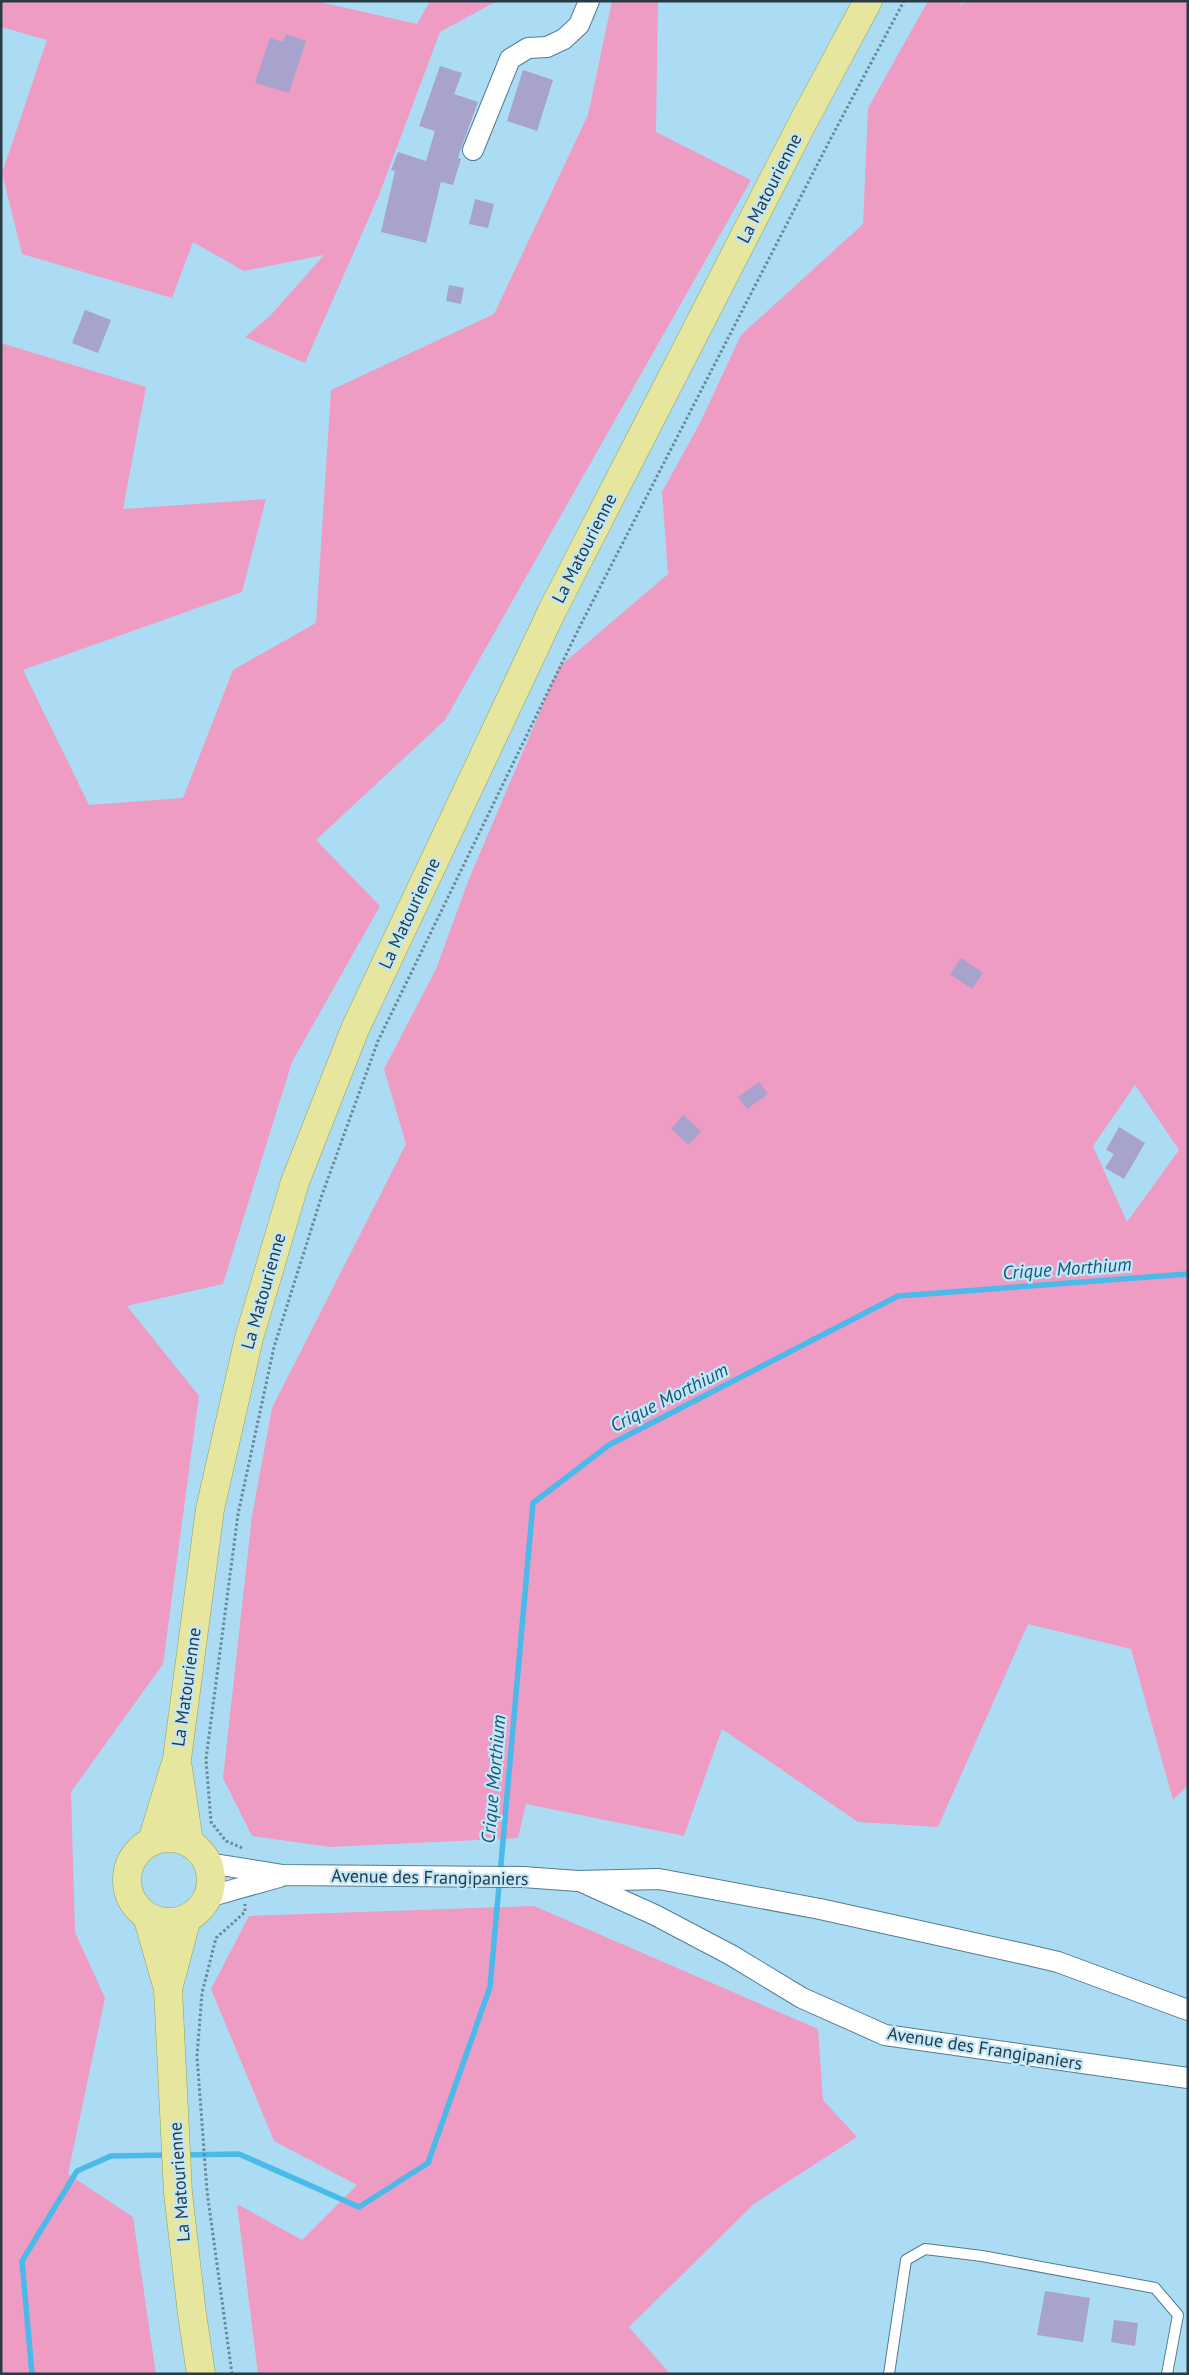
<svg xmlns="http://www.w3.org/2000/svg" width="1189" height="2375" font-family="'PT Sans',sans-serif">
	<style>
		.green { fill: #ee9cc4; fill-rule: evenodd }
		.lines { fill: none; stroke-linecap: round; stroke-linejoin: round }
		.stream { stroke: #49bae9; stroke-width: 5.5 }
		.building { fill: #a7a3cc }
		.service-casing { stroke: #507d93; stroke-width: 12 }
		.minor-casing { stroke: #507d93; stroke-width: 22 }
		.primary-casing { stroke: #98a055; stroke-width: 29 }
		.path { stroke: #688999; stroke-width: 3; stroke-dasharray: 2.5 2.5; stroke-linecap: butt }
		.service { stroke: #fff; stroke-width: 10 }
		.minor { stroke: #fff; stroke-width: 20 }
		.primary { stroke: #e6e69e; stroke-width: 28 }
		.labels { text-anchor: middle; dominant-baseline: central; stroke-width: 4.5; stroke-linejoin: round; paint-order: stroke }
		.street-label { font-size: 18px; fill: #283b45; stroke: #c1e7fa }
		.water-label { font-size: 19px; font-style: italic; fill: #1a566f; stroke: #c1e7fa }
	</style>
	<rect width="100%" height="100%" fill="#acdcf3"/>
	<path class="green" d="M1,1h324l-1,2 93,21 13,-23h67l-57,31 -61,163 -74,168 -60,-26 25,-21 54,-61 -80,16 -51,-29 -21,56 -150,-44 -20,-81 45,-133 -46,-13z
		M612,1h46l-2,131 95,48 -306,540 -129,120 64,66 -88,156 -69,222 -96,22 72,90 -36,268 -92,128 4,140 30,66 -37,176 65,43 23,157h-155v-2031l145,44 -23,122 143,-10 -24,93 -219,78 66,135 94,-7 50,-128 83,-47 15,-233 163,-76 94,-199z
		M928,1h35l-4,8 6,-8h223v1784l-15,15 -42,-151 -103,-25 -90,203 -80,-5 -136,-93 -38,107 -158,-32 -8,34 -188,9 -78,-11 -29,-58 29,-262 20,-108 134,-264 -22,-75 52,-100 33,-90 90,-212 109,-93 -6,-82 38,-69 41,-88 122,-111 5,-116zM1135,1085l44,65 -52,72 -34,-76z
		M534,1906l284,123 5,71 34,37 -102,66 -126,124 41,47h-412l-21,-170 65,36 55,-55 -83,-44 -63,-152 38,-73z"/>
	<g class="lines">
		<path class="stream" d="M183,2155l56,-1 120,53 69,-44 62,-176 43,-484 76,-58 289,-149 290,-22
			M32,2374l-10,-113 55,-90 34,-15 57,-1"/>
	</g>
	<path class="building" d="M286,34l20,7 -17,52 -34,-10 15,-45 13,4z
		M440,66l22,7 -8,21 24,8 -16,44 -4,12 3,1 -8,26 -12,-3 -15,61 -45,-11 14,-61 -4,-1 7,-18 28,9 9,-30 -16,-5z
		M523,70l30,10 -16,51 -30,-10z
		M475,199l19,5 -6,24 -19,-4z
		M449,285l15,3 -3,16 -15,-3z
		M85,310l26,10 -13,33 -26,-10z
		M961,958l22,15 -11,16 -22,-15z
		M759,1082l9,12 -21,15 -9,-12z
		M683,1115l18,16 -12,14 -18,-16z
		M1119,1127l26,16 -21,36 -19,-11 9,-14 -8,-4z
		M1045,2291l45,7 -7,44 -46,-7z
		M1114,2320l24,3 -3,23 -24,-4z"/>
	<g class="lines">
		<g class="service-casing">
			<path id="service" d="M889,2374l17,-114 19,-11 57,7 173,32 23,27 -11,59"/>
		</g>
		<g class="minor-casing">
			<path id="minor" d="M473,150l37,-91 18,-11 19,-1 17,-8 15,-14 10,-24
				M208,1863l75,12 240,2 55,4 81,-2 161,30 204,45 34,8 130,48
				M584,1883l71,32 76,40 71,43 83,37 303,43
				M208,1897l71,-20"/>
		</g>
		<g class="primary-casing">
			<path id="primary" d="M178,1768l11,74
				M127 1880a42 42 0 1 1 84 0a42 42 0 1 1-84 0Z
				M152,1841l25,-82 33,-250 39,-171 46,-156 60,-153 197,-418 250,-487 66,-123
				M147,1916l21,73 10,204 14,121 9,60
				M168,1989l19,-71"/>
		</g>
		<path class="path" d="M242,1848l-16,-7 -15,-19 -5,-63 32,-245 36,-167 48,-152 56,-154 201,-413 252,-490 73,-137
			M232,2374l-25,-183 -10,-135 5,-63 14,-55 29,-26v-8"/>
		<use href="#service" class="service"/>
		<use href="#minor" class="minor"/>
		<use href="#primary" class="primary"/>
	</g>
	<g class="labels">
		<g class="street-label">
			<text transform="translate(769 188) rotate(-63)">La Matourienne</text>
			<text transform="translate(584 548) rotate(-63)">La Matourienne</text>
			<text transform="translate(409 913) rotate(-65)">La Matourienne</text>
			<text transform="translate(263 1291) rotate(-74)">La Matourienne</text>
			<text transform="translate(186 1687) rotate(-82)">La Matourienne</text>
			<text transform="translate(430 1877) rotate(1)">Avenue des Frangipaniers</text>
			<text transform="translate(985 2048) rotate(9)">Avenue des Frangipaniers</text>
			<text transform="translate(179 2182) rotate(-94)">La Matourienne</text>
		</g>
		<g class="water-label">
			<text transform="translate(1067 1268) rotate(-4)">Crique Morthium</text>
			<text transform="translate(669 1397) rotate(-27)">Crique Morthium</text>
			<text transform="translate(493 1779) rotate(-85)">Crique Morthium</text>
		</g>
	</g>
	<rect width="1189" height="2375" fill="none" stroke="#283b45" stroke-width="5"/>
</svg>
